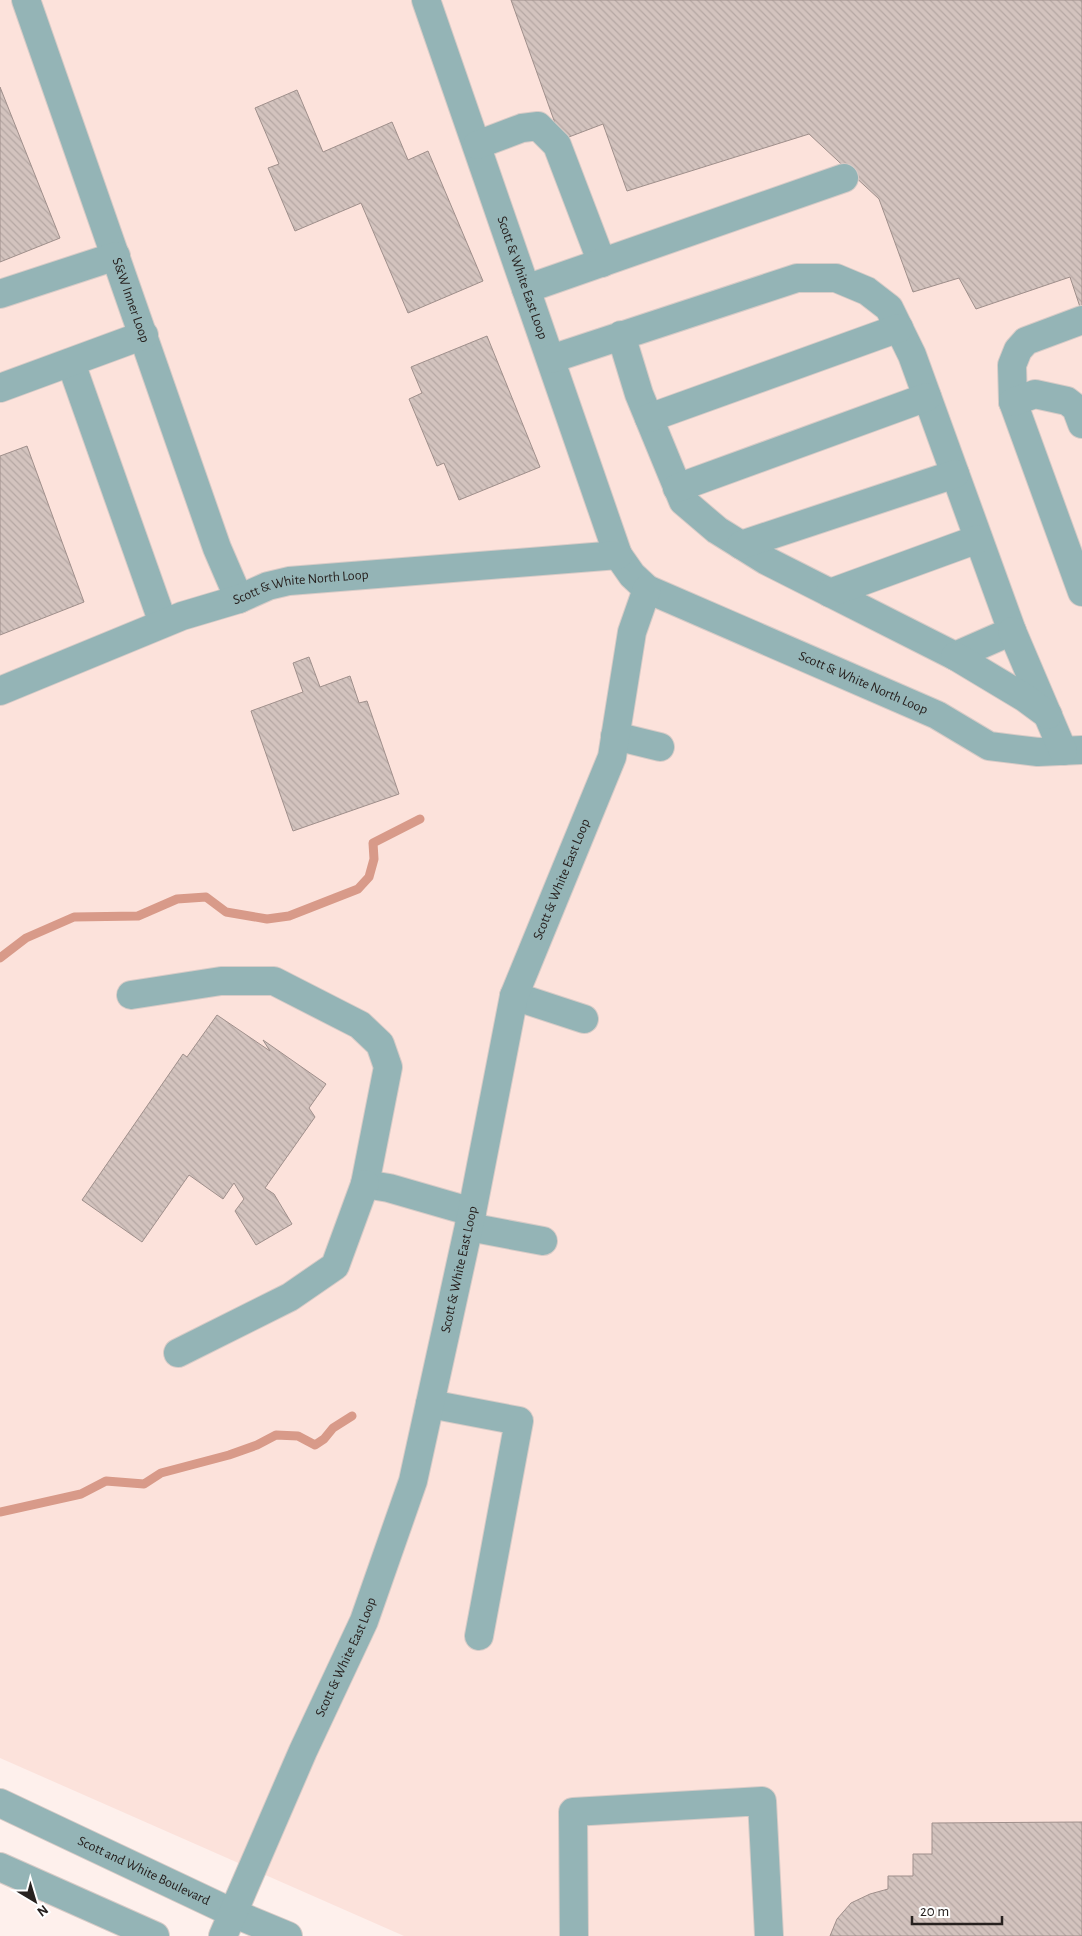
<svg xmlns="http://www.w3.org/2000/svg" width="1082" height="1936" font-family="'Alegreya Sans',sans-serif">
	<style>
		.built { fill: #fce2db }
		.lines { fill: none; stroke-linecap: round; stroke-linejoin: round }
		.stream { stroke: #d89a89; stroke-width: 9 }
		.building { fill: url(#building-back-hatch); stroke: #9f8f8b }
		.minor-casing { stroke: #d7cbc7; stroke-width: 30 }
		.minor { stroke: #94b4b6; stroke-width: 28 }
		.labels { text-anchor: middle; dominant-baseline: central; stroke-width: 4; stroke-linejoin: round; paint-order: stroke }
		.street-label { font-size: 14px; fill: #27211f; stroke: #fff }
	</style>
	<defs>
		<pattern id="building-back-hatch" width="6" height="6" patternUnits="userSpaceOnUse" patternTransform="scale(1.25)"><rect width="6" height="6" fill="#d3c3be"/><path d="M-1 5l2 2M0 0l6 6M5-1l2 2" fill="none" stroke="#b5a7a3"/></pattern>
	</defs>
	<rect width="100%" height="100%" fill="#fef0ec"/>
	<path class="built" d="M0,0h1082v1936h-678l-404,-178z"/>
	<g class="lines">
		<path class="stream" d="M0,958l26,-20 48,-21 64,-1 39,-17 29,-2 20,15 41,7 22,-3 69,-27 11,-12 5,-18 -1,-16 47,-24
			M0,1512l81,-18 25,-13 38,3 17,-11 68,-18 28,-10 19,-10 22,1 17,9 9,-6 9,-11 19,-12"/>
	</g>
	<path class="building" d="M511,0h571v313l-12,-36 -94,32 -17,-31 -46,14 -34,-93 -70,-65 -182,57 -24,-67 -42,16z
		M0,87l60,151 -60,24z
		M297,90l26,62 69,-30 16,38 20,-9 55,130 -75,32 -47,-110 -66,28 -27,-63 11,-4 -24,-56z
		M487,336l53,131 -81,33 -15,-37 -7,3 -28,-67 13,-6 -11,-26z
		M27,446l57,156 -84,33v-179z
		M309,657l11,30 30,-11 9,27 8,-2 32,93 -106,37 -42,-120 52,-19 -10,-29z
		M217,1015l53,36 -7,-11 63,44 -17,24 6,9 -50,71 9,6 18,30 -36,21 -21,-34 9,-12 -10,-16 -11,16 -34,-24 -47,67 -60,-42 101,-146 4,3z
		M1082,1822v114h-252l7,-17 14,-16 19,-9 18,-5v-13h25v-22h19v-31z"/>
	<g class="lines">
		<g class="minor-casing">
			<g id="minor">
				<path id="s1" d="M26,0l191,548 22,51"/>
				<path id="s2" d="M426,0l192,555 14,20 15,14 290,126 52,31 49,6 44,-2"/>
				<path d="M477,145l45,-17 16,-2 19,19 45,118"/>
				<path d="M526,289l318,-111"/>
				<path d="M0,294l116,-38"/>
				<path d="M1082,320l-56,21 -8,9 -6,15 1,37 69,190"/>
				<path d="M551,359l246,-81h39l31,13 22,17 23,47 100,276 -57,25 -190,-96 -48,-30 -34,-29 -44,-107 -18,-59"/>
				<path d="M71,363l92,260"/>
				<path d="M0,388l144,-53"/>
				<path d="M1013,402l22,-8 32,7 9,7 6,16"/>
				<path d="M649,418l250,-90"/>
				<path d="M677,488l250,-91"/>
				<path d="M741,545l214,-71"/>
				<path d="M830,593l148,-54"/>
				<path d="M1012,631l51,120"/>
				<path d="M955,656l70,42 23,17"/>
				<path id="s3" d="M0,691l182,-75 57,-17 29,-13 21,-5 329,-26"/>
				<path d="M615,736l45,11"/>
				<path d="M131,995l90,-14h53l86,44 20,19 8,23 -23,117 24,4 83,24"/>
				<path d="M514,996l70,23"/>
				<path d="M469,1227l74,14"/>
				<path d="M178,1353l112,-56 45,-31 30,-82"/>
				<path d="M430,1404l89,17 -40,215"/>
				<path id="s4" d="M0,1803l235,111 53,22"/>
				<path d="M0,1867l155,69"/>
				<path id="s5" d="M223,1936l80,-185 61,-130 49,-140 59,-269 42,-216 98,-239 20,-125 15,-43"/>
				<path d="M574,1936l-1,-124 189,-11 7,135"/>
			</g>
		</g>
		<use href="#minor" class="minor"/>
	</g>
	<g class="labels">
		<g class="street-label">
			<text stroke="none"><textPath href="#s2" startOffset="294">Scott &amp; White East Loop</textPath></text>
			<text stroke="none"><textPath href="#s1" startOffset="318">S&amp;W Inner Loop</textPath></text>
			<text stroke="none"><textPath href="#s3" startOffset="320">Scott &amp; White North Loop</textPath></text>
			<text stroke="none"><textPath href="#s2" startOffset="868">Scott &amp; White North Loop</textPath></text>
			<text stroke="none"><textPath href="#s5" startOffset="1115">Scott &amp; White East Loop</textPath></text>
			<text stroke="none"><textPath href="#s5" startOffset="710">Scott &amp; White East Loop</textPath></text>
			<text stroke="none"><textPath href="#s5" startOffset="305">Scott &amp; White East Loop</textPath></text>
			<text stroke="none"><textPath href="#s4" startOffset="159">Scott and White Boulevard</textPath></text>
		</g>
	</g>
	<g transform="translate(35 1901) rotate(142)" stroke="#ffffff" stroke-width="4" paint-order="stroke">
	<path d="M0-4L9 19L0 12L-9 19Z" fill="#27211f"/>
	<text y="-8" font-size="14" font-weight="bold" text-anchor="middle" fill="#27211f">N</text>
	</g>
	<path d="M912 1916v8h90v-8" fill="none" stroke="#27211f" stroke-width="2.5"/>
	<text x="920" y="1916" font-size="15" fill="#27211f" stroke="#ffffff" stroke-width="4" paint-order="stroke">20 m</text>
</svg>
